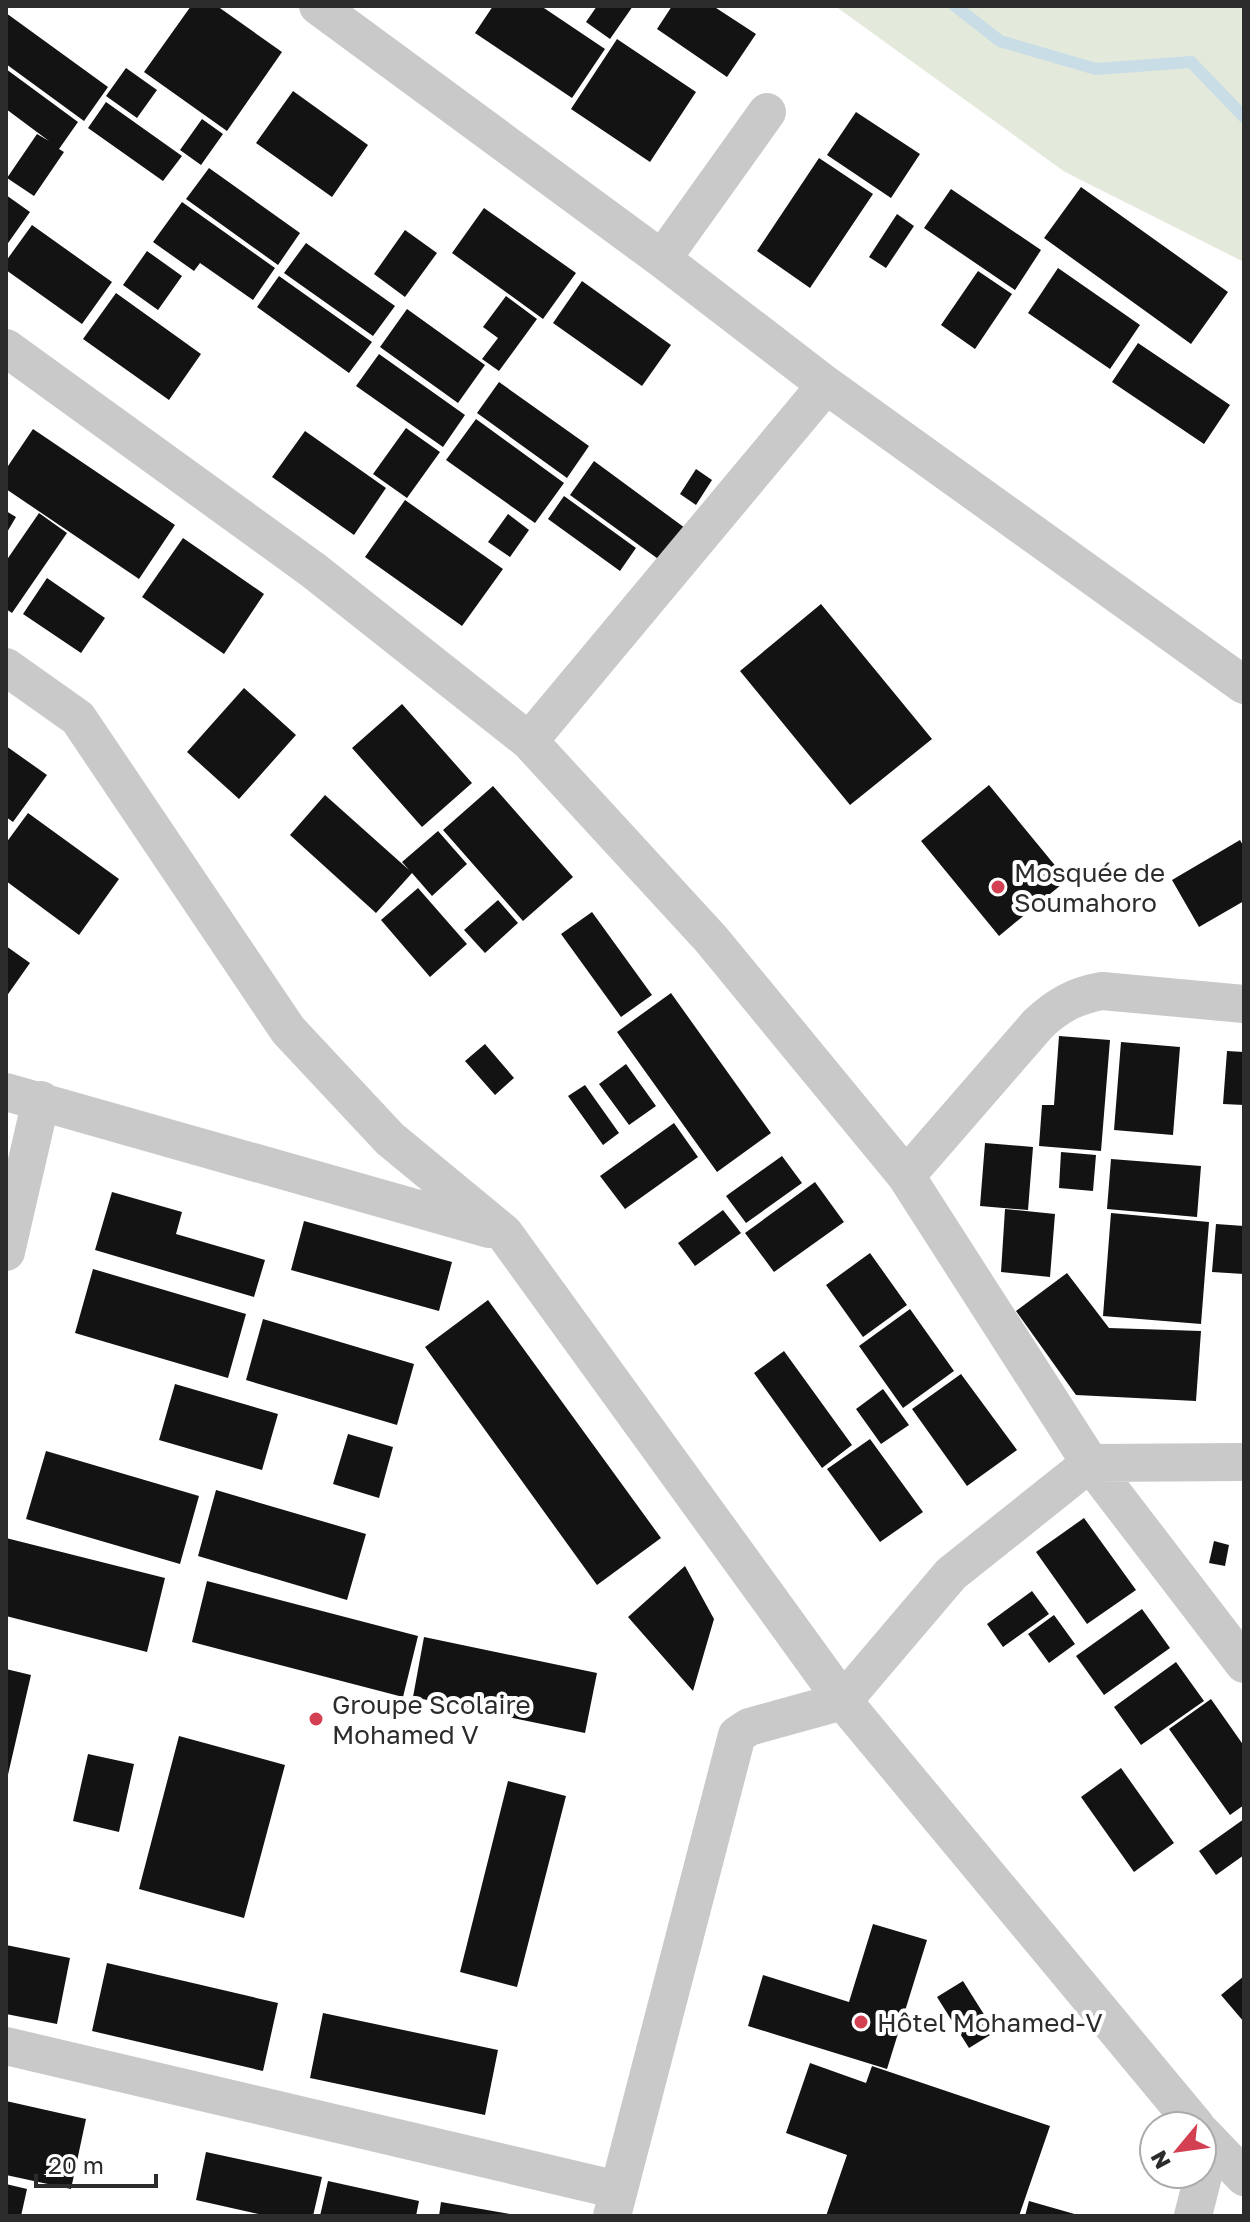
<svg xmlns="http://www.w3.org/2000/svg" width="1250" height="2222" font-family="'Golos Text',sans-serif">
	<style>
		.green { fill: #e3e9db }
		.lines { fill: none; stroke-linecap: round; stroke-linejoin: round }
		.stream { stroke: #c9dde7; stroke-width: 12 }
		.building { fill: #131313 }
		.street { stroke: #c9c9c9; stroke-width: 38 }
		.poi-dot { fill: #d24052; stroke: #fff; stroke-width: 3 }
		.labels { text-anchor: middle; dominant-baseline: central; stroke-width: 8; stroke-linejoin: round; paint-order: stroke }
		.poi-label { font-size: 26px; fill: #2c2c2c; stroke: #fff; text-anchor: start }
	</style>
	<rect width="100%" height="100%" fill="#fff"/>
	<path class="green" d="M835,6h409v256l-179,-90z"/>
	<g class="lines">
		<path class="stream" d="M955,6l45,35 96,28 95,-7 53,55"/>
	</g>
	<path class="building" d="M191,6h26l65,46 -55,79 -83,-59z
		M493,6h48l64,43 -33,49 -97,-65z
		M597,6h36l-23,33 -24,-17z
		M672,6h41l43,28 -29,43 -70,-48z
		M6,13l102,74 -24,34 -78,-57z
		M617,39l79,53 -46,70 -79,-53z
		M126,68l31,22 -20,28 -31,-22z
		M6,69l72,53 -19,27 5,3 -30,44 -27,-18 30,-44 12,7 -43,-32z
		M293,91l75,54 -36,52 -76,-54z
		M106,102l76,54 -19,25 -75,-53z
		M856,112l64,42 -29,44 -64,-43z
		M202,119l21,15 -22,31 -21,-15z
		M819,158l54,36 -63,94 -53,-37z
		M209,168l91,65 -22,32 -92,-66z
		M1081,187l147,105 -37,52 -147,-106z
		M951,189l90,61 -26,40 -91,-62z
		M6,195l24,17 -24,34z
		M182,202l93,66 -22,32 -53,-37 -6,8 -41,-29z
		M484,208l92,65 -33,46 -91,-66z
		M897,214l17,12 -28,42 -17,-11z
		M32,225l80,57 -30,42 -76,-54v-9z
		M405,230l32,23 -32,44 -31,-23z
		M306,243l89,63 -22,30 -89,-63z
		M147,251l35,25 -24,34 -35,-25z
		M1058,268l82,57 -30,44 -82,-56z
		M978,271l34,23 -37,55 -34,-24z
		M279,276l93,66 -23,31 -92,-66z
		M582,281l89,64 -29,41 -89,-63z
		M116,293l85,61 -32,46 -86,-61z
		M506,296l31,23 -38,52 -17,-12 16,-21 -15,-11z
		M407,309l78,56 -27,38 -78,-56z
		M1138,343l92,62 -26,39 -92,-62z
		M379,354l86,61 -22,32 -87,-61z
		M499,382l90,64 -22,32 -90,-65z
		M476,419l88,64 -29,40 -89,-63z
		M406,428l34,24 -33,46 -34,-24z
		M33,429l142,96 -36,54 -133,-90v-20z
		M305,431l81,57 -32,47 -82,-58z
		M594,461l91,67 -24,33 -91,-66z
		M696,469l16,11 -16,25 -16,-11z
		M564,496l72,52 -16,23 -72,-52z
		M405,500l98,69 -41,57 -97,-69z
		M6,511l10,6 -10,17z
		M39,513l28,20 -55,80 -6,-4v-48z
		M508,514l21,16 -19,27 -22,-15z
		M183,538l81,56 -40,60 -82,-57z
		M47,578l58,40 -24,35 -58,-39z
		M821,604l111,135 -82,66 -110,-134z
		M244,688l52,47 -57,64 -52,-47z
		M402,704l70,79 -50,44 -70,-79z
		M6,746l41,29 -34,47 -7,-5z
		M989,785l78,95 -68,56 -78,-95z
		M493,786l80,91 -50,44 -80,-91z
		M325,795l84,75 -7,-8 36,-31 29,33 -35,32 -20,-23 -36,40 -86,-78z
		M28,813l91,66 -40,56 -73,-54v-38z
		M1240,840l4,7v54l-45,26 -27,-47z
		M418,888l49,56 -37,33 -49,-57z
		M498,900l20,23 -33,30 -21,-23z
		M592,912l60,83 -31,22 -60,-83z
		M6,946l24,17 -24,34z
		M671,993l100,140 -54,39 -100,-140z
		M1059,1036l51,4 -9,111 -62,-5 3,-41h12z
		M1121,1042l59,5 -7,88 -59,-5z
		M485,1044l29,34 -19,17 -30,-34z
		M1227,1051l17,1v53l-21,-1z
		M626,1064l30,42 -27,19 -30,-41z
		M585,1085l34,48 -16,12 -35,-49z
		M674,1123l24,34 -73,52 -25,-33z
		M985,1143l48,4 -5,63 -48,-4z
		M1061,1152l35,3 -3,36 -34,-3z
		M782,1156l20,27 -56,40 -20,-27z
		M1111,1159l90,7 -4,51 -90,-8z
		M815,1182l29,40 -70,50 -29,-39z
		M112,1192l70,20 -6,22 89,26 -11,37 -159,-47z
		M1005,1209l50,5 -5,63 -49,-5z
		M723,1210l18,23 -46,33 -17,-23z
		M1111,1213l98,9 -8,102 -98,-8z
		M304,1221l148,41 -13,49 -148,-41z
		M1216,1224l28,2v48l-32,-2z
		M870,1253l37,52 -44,32 -37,-52z
		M93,1269l153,45 -18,64 -153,-45z
		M1067,1273l42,55 92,3 -5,70 -120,-6 -60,-84z
		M488,1300l173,238 -64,47 -172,-238z
		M910,1309l44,62 -51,37 -44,-62z
		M263,1319l151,45 -17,61 -151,-45z
		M784,1351l68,94 -30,23 -68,-95z
		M961,1374l56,76 -50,36 -55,-77z
		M175,1384l103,30 -16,56 -103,-30z
		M883,1389l26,36 -28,19 -25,-35z
		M348,1434l45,13 -14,51 -46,-14z
		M870,1439l53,73 -43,30 -53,-73z
		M46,1451l153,45 -19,68 -154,-45z
		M216,1490l150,44 -19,66 -149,-44z
		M1084,1518l52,72 -49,34 -51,-72z
		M6,1538l159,40 -18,74 -141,-36z
		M1214,1541l15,4 -4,21 -16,-3z
		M685,1566l29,53 -21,72 -65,-74z
		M207,1581l211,55 -15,61 -211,-55z
		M1032,1591l17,23 -46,33 -16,-23z
		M1142,1609l28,39 -66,47 -28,-39z
		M1054,1615l21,29 -26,19 -21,-29z
		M424,1637l173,36 -12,60 -172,-36z
		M1176,1662l28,39 -63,44 -27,-38z
		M6,1669l25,6 -24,104 -1,-1z
		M1211,1699l33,47v59l-14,10 -61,-86z
		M179,1736l106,29 -41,153 -105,-29z
		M88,1754l46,10 -15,68 -46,-11z
		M1121,1768l53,75 -40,29 -53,-75z
		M508,1781l58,15 -49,191 -57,-15z
		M1244,1819v36l-28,20 -17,-24z
		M873,1924l54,16 -40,129 -139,-43 15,-51 86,27z
		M6,1945l64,13 -13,66 -51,-10z
		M107,1963l171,40 -15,68 -171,-40z
		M1244,1976v46l-23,-27z
		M963,1981l32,51 -26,16 -32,-51z
		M323,2013l175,37 -13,65 -175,-37z
		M810,2063l56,20 6,-17 178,60 -31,90h-193l21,-61 -61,-22z
		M6,2101l80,18 -15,70 -65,-14z
		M206,2152l116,25 -9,39h-46l-71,-16z
		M328,2181l91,20 -3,15h-96z
		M6,2184l21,5 -6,27h-15z
		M1029,2201l49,14v1h-53z
		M441,2202l69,12v2h-71z"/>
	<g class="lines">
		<path class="street" d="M318,6l344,253 164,126 418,300
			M662,259l105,-147
			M6,348l307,222 216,171 182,198 195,237 184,287 154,201
			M6,667l72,51 210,312 102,109 114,94 339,468 353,425
			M529,741l297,-356
			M6,1092l483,137
			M906,1176l132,-152c20,-19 37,-28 64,-33l142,13
			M6,1252l35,-152
			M6,2046l612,144
			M1202,2133l42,44
			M612,2216l125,-481 12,-8 94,-26 108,-127 139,-111 154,-1
			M1193,2216l18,-72"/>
	</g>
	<g class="poi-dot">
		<circle cx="998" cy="887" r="8"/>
		<circle cx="316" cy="1719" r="8"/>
		<circle cx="861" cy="2022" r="8"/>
	</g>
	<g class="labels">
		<g class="poi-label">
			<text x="1014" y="872">Mosquée de<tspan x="1014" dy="30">Soumahoro</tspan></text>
			<text x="332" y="1704">Groupe Scolaire<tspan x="332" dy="30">Mohamed V</tspan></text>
			<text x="877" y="2022">Hôtel Mohamed-V</text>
		</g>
	</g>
	<rect width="1250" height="2222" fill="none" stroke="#2c2c2c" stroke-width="16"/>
	<g transform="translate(1178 2150) rotate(241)"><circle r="38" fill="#ffffff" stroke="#ababab" stroke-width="2"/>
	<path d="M0-6L14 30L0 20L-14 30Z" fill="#d24052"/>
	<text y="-12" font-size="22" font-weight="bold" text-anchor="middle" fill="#2c2c2c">N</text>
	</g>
	<path d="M36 2174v12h120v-12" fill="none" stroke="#2c2c2c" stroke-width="4"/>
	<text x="48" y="2174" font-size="24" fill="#2c2c2c" stroke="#ffffff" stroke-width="6" paint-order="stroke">20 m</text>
</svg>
